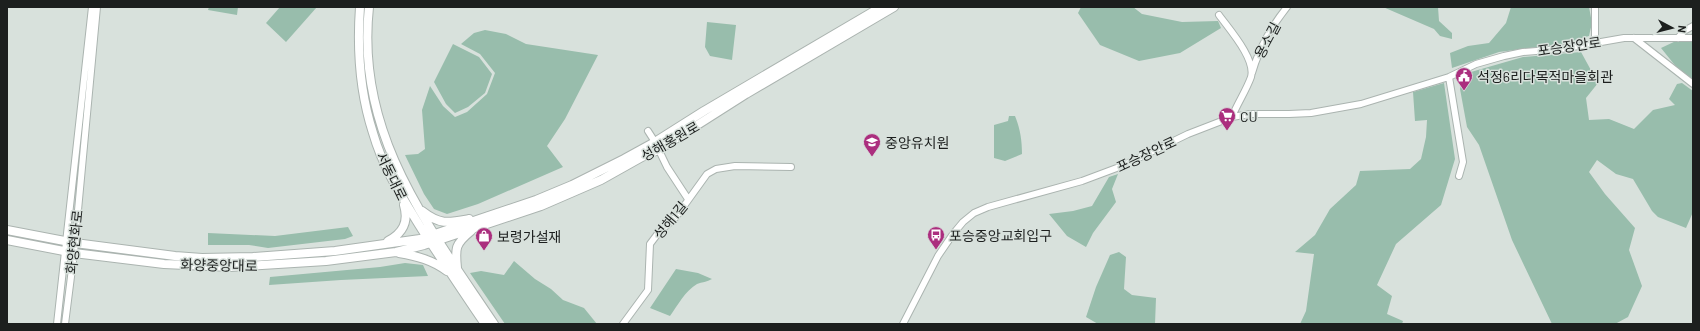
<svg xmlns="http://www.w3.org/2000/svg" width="1700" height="331" font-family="Barlow,'Noto Sans KR',sans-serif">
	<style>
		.green { fill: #98bdac }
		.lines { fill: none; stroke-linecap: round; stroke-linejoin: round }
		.minor-casing { stroke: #abb4b0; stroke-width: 8 }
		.major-casing { stroke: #abb4b0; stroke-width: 10 }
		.minor { stroke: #fff; stroke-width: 6 }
		.major { stroke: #fff; stroke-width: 8 }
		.labels { text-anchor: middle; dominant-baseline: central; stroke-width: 3; stroke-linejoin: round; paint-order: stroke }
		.street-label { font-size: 14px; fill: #1c1f1e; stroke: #d8e1dc }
		.poi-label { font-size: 14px; fill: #1c1f1e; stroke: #d8e1dc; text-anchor: start }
	</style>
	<rect width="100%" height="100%" fill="#d8e1dc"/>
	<path class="green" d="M209,7h29l-1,8 -29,-5z
		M280,7h37l-31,35 -20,-19z
		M1081,7h52l9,7 40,8 36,-1 3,7 -41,25 -41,8 -39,-16 -22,-32z
		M1383,7h55l1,14 13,12v6l-12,-3 -6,-7z
		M1511,7h78l3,16 -3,13 -27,8 -63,8 -47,16 -2,-15 18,-7 21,-3 17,-20z
		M707,22l29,3 -4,35 -22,-4 -5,-9z
		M485,30l21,4 20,10 72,11 -33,64 -18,27 16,21 -85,37 -31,10 -13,-5 -10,-15 -19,-39 13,-1 7,-5 -3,-39 8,-24 13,20 12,11 12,-5 20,-18 8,-21 -15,-19 -19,-10 13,-11z
		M1693,33v47l-11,-6 -21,-26z
		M453,44l26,13 13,17 -7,19 -17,14 -13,6 -9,-9 -12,-22z
		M1581,52l17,31 -12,15 3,22 20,-1 25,10 19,-19 22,-5 -6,-6 8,-15 5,-1 11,8v121l-7,16 -28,-11 -6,-6 -19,-32 -17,-5 -19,-14 -8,12 16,22 30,34 -6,22 13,36 -14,31 -13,7h-63l-40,-84 -33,-95 -12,-18 -7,-38 4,-15 59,-17z
		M1444,83l11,76 -14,46 -45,39 -19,41 15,11 -5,18 16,7 -1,3h-102l6,-13 8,-57 -19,-2 20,-17 15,-26 26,-24 4,-14 50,-2 11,-10 5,-22 1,-17 -12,1 -2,-29z
		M1009,116h6c5,12 7,24 7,38l-17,7 -11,-3v-33l14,-4z
		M1118,174l-6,15 4,13 -23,31 -7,14 -19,-11 -18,-22 24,-3 19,-5 17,-29z
		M348,227l5,9 -8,3 -77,9 -19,-3h-41v-12l67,3z
		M1119,252l7,5 -2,32 8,6 24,3 -1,26h-57l-12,-7 10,-30 14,-32z
		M514,261l21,18 16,10 12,11 21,8 13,16h-92l-35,-51 11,-2 23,4z
		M405,263l18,2 5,11 -87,4 -72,5 1,-8 110,-10z
		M676,269l22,4 14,6c-5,3 -10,3 -15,5 -12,7 -19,21 -27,32l-20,-8z"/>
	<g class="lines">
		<g class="minor-casing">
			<path id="minor" d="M1595,7v36
				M1219,15c10,14 37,44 32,62 -5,14 -14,27 -19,40
				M1634,38l59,46
				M1678,38l6,-7 9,-5
				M1252,73c7,-25 19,-46 35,-66
				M1449,77l14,85 -4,14
				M648,131l7,11 12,25 21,32
				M57,324l35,-317
				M65,324l9,-71 23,-246
				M623,324l25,-34 2,-46 9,-12 17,-15 31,-43 9,-5 19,-3 56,1
				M903,324l35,-68 15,-22 10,-12 11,-9 14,-6 94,-26 40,-15 66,-32 44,-17 18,-3h39l22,-1 50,-9 88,-27 27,-13 28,-8 19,-4 38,-3 63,-11h69"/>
		</g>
		<g class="major-casing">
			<path id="major" d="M360,7c-3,42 0,86 13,126 10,35 29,64 48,95 21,32 42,64 64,96
				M369,7c-14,127 59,218 125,317
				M422,211c18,14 26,12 47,8
				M7,230l68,13 100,13 27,2 51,-1 82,-6 85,-12 116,-39 36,-15 52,-26 31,-17 49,-31 177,-104
				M7,240l67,13 90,11 66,3 96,-6 70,-9 28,-7 117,-39 60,-26 41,-23 16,-7 88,-56 148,-87
				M388,241c15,-8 21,-19 16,-36
				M399,253c18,3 33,7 48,18
				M457,268c-2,-20 -2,-24 14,-37"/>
		</g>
		<use href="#minor" class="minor"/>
		<use href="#major" class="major"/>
	</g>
	<defs>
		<g id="civic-pin" transform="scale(0.9)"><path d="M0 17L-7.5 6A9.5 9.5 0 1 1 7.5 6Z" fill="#ab2e7e" stroke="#d8e1dc"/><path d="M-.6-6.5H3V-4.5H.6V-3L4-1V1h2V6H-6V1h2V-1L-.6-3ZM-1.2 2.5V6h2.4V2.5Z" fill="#fff"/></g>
		<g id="supermarket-pin" transform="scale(0.9)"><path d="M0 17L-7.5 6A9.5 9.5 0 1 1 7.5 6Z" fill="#ab2e7e" stroke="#d8e1dc"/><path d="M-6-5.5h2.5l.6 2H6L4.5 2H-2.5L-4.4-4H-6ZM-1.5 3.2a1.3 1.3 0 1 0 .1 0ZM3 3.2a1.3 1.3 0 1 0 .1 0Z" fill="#fff"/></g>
		<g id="school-pin" transform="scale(0.9)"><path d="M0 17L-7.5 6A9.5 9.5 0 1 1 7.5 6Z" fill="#ab2e7e" stroke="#d8e1dc"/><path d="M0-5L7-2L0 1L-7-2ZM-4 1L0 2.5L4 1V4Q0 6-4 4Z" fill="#fff"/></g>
		<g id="bus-pin" transform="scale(0.9)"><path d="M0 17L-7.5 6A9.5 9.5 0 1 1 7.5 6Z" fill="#ab2e7e" stroke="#d8e1dc"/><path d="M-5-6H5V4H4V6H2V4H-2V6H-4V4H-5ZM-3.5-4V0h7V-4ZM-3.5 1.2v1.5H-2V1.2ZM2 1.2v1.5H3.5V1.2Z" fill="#fff"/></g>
		<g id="shop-pin" transform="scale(0.9)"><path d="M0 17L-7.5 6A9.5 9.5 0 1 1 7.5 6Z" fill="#ab2e7e" stroke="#d8e1dc"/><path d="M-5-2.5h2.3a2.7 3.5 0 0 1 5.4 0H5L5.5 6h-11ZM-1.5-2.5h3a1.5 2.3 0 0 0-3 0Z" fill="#fff"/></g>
	</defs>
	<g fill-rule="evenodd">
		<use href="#civic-pin" x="1464" y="76"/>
		<use href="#supermarket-pin" x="1227" y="116"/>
		<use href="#school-pin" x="872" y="142"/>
		<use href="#bus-pin" x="936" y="235"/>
		<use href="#shop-pin" x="484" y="236"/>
	</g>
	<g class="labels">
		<g class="street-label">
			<text transform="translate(1267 40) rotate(-62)">용소길</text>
			<text transform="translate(1569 46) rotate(-8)">포승장안로</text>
			<text transform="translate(670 141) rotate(-30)">성해홍원로</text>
			<text transform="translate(1146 154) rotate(-25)">포승장안로</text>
			<text transform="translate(392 176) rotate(64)">서동대로</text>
			<text transform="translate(670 220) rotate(-50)">성해1길</text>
			<text transform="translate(74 242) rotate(-84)">화양현화로</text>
			<text transform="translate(219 265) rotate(1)">화양중앙대로</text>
		</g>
		<g class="poi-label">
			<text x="1477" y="76">석정6리다목적마을회관</text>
			<text x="1240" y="116">CU</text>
			<text x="885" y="142">중앙유치원</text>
			<text x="949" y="235">포승중앙교회입구</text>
			<text x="497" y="236">보령가설재</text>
		</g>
	</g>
	<rect width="1700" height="331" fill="none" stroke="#1c1f1e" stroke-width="16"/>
	<g transform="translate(1672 28) rotate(97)" stroke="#d8e1dc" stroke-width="3" paint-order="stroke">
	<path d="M0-3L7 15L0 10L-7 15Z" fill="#1c1f1e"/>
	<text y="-6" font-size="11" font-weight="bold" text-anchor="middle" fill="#1c1f1e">N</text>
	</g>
</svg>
